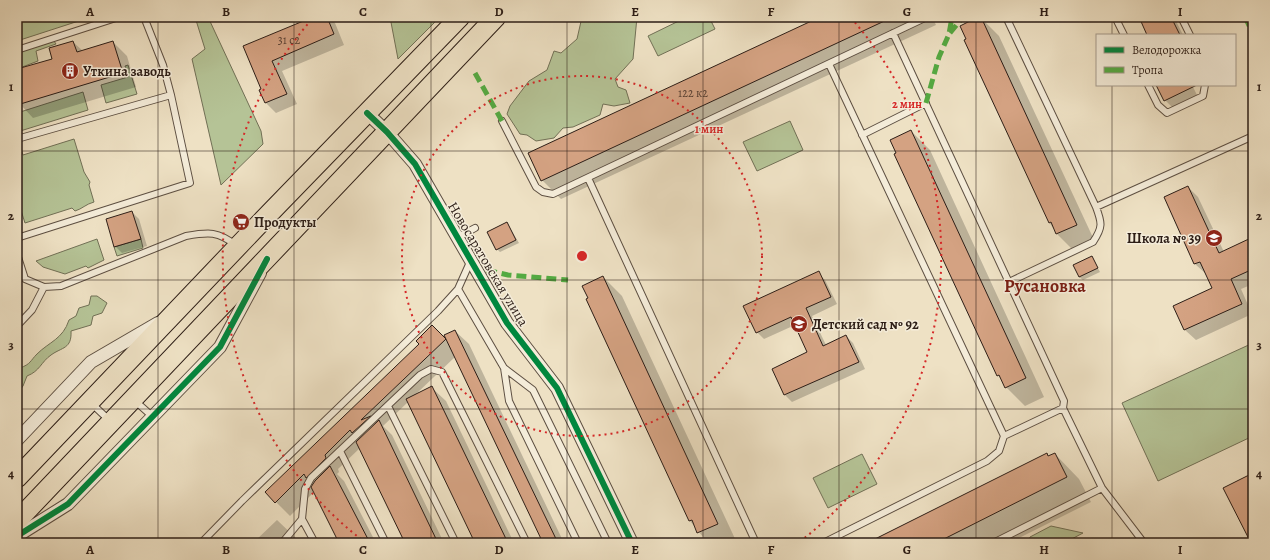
<svg xmlns="http://www.w3.org/2000/svg" width="1270" height="560" font-family="Alegreya,serif">
	<style>
		.green { fill: #b5c396; stroke: #717056 }
		.shadow { fill: #0003 }
		.building { fill: #d4a282; stroke: #2d1e17 }
		.lines { fill: none; stroke-linecap: round; stroke-linejoin: round }
		.lane-casing { stroke: #5d4f42; stroke-width: 8 }
		.street-casing { stroke: #5d4f42; stroke-width: 14 }
		.primary-casing { stroke: #2d1e17; stroke-width: 21 }
		.lane { stroke: #f4ecd9; stroke-width: 6 }
		.street { stroke: #f4ecd9; stroke-width: 12 }
		.primary { stroke: #eee1c4; stroke-width: 19 }
		.quiet { stroke: #54aa42; stroke-width: 5; stroke-dasharray: 10 5; stroke-linecap: butt }
		.cycleway-casing { stroke: #f4ecd9; stroke-width: 8 }
		.cycleway { stroke: #00873e; stroke-width: 6 }
		.grid { fill: none; stroke: #2d1e17; stroke-width: 1; stroke-opacity: 0.55 }
		.ring { fill: none; stroke: #d62828; stroke-width: 2; stroke-dasharray: 2 4 }
		.labels { text-anchor: middle; dominant-baseline: central; stroke-width: 3; stroke-linejoin: round; paint-order: stroke }
		.number-label { font-size: 12px; fill: #573f32 }
		.poi-label { font-size: 14px; font-weight: bold; fill: #2d1e17; stroke: #f4ecd9; text-anchor: start }
		.street-label { font-size: 14px; fill: #2d1e17; stroke: #f4ecd9 }
		.district-label { font-size: 18px; font-weight: bold; fill: #7a1f14; stroke: #f4ecd9 }
		.centre { fill: #d62828; stroke: #f4ecd9; stroke-width: 2 }
		.ring-label { font-size: 12px; text-anchor: middle; font-weight: bold; fill: #d62828; stroke: #f4ecd9; stroke-width: 3; stroke-linejoin: round; paint-order: stroke }
		.neatline { fill: none; stroke: #2d1e17; stroke-width: 1.5 }
		.grid-label { font-size: 13px; text-anchor: middle; font-weight: bold; fill: #2d1e17 }
	</style>
	<rect width="100%" height="100%" fill="#eee1c4"/>
	<filter id="stains"><feTurbulence type="fractalNoise" baseFrequency=".005" numOctaves="4"/><feColorMatrix values="0 0 0 0 .2 0 0 0 0 .09 0 0 0 0 .02 0 0 0 .5 -.17"/></filter>
	<radialGradient id="worn" r=".72"><stop offset=".6" stop-color="#630" stop-opacity="0"/><stop offset="1" stop-color="#630" stop-opacity=".3"/></radialGradient>
	<path class="green" d="M17,17h74l-74,24z
		M195,17h13l53,114 2,13 -42,41 -29,-126 13,-10z
		M390,17h50l-42,42z
		M582,17h55l-4,42 -18,20 3,8 8,3 4,13 -16,3 -11,-2 -3,11 -27,12 -10,1 -9,10 -18,3 -9,-6 -7,-1 -13,-20 3,-8 19,-25 18,-11 7,-19 7,2 16,-14z
		M687,17h22l6,12 -57,27 -10,-20z
		M54,41l2,3 -20,7 2,10 -21,8v-16z
		M128,65l9,29 -31,9 -5,-18 27,-8 -3,-11z
		M83,92l5,18 -71,22v-19z
		M790,121l13,29 -46,21 -14,-29z
		M74,139l10,33 6,10 -1,3 5,17c-8,2 -12,7 -19,9l-3,-3 -47,15 -8,-25v-52l3,-1 3,10z
		M97,239l7,21 -16,8 -2,-2 -21,8 -22,-7 -7,-6z
		M141,239l2,9 -26,8 -3,-9z
		M91,296h6l10,7 -5,10 -9,3 -2,9 -20,6c1,18 -9,16 -20,24 -10,7 -11,16 -24,21l-4,10 -6,8v-19l3,-7c11,-4 10,-7 17,-14 12,-12 26,-15 32,-34l7,-4 3,-8 10,-3z
		M1253,343v93l-95,45 -36,-78z
		M862,454l15,30 -49,24 -15,-30z
		M1051,526l32,7 -19,10h-36l2,-6z"/>
	<path class="shadow" d="M315,17h14l6,6 9,22 -62,26 15,33 -21,9 -10,-10 -5,-13h2l-19,-43z
		M822,17h110l4,8 -375,174 -19,-19z
		M980,17l19,19 97,208 -20,9 -19,-19 -8,-12 -82,-183z
		M1126,17h48l9,18h-35l-9,-17 -8,4z
		M73,42l10,9 30,-9 14,14 9,31 -103,31 -13,-14 -3,-8v-26l36,-11z
		M1157,85h35l5,10 -25,12 -7,-7z
		M911,131l19,19 114,247 -19,9 -19,-19 -8,-12z
		M1188,187l10,10 26,55 29,-13v45l-12,5 11,25 -56,26 -11,-10 -11,-24 39,-18 -7,-14 -11,-10 -30,-67z
		M132,212l7,7 8,27 -25,7 -7,-7z
		M507,223l12,20 -19,9 -3,-3z
		M1092,257l8,15 -17,8 -4,-3z
		M818,273l7,7 12,24 -25,12 14,29 20,-9 7,7 12,26 -73,33 -7,-7 -12,-26 36,-16 -14,-28 -31,14 -7,-7z
		M603,277l19,19 115,247h-29l-18,-22 -103,-221z
		M432,327l17,16 6,-12 14,13 95,199h-20l-89,-186 -40,38 17,-7 14,13 68,142h-37l-69,-141 -25,24 9,9 52,108h-38l-46,-95 -22,21 1,3 -2,2 7,7 32,62h-36l-26,-51 -24,24 -24,-24 154,-147z
		M1046,454l3,3 6,-3 24,25 12,23 -82,41h-140z
		M277,520l21,20 -3,3h-42z"/>
	<path class="building" d="M313,17h14l7,17 -62,27 15,33 -22,9 -6,-13 2,-1 -18,-43z
		M820,17h73l-352,164 -13,-28z
		M978,17h3l96,208 -21,9 -5,-12 -2,1 -85,-183 2,-1 -6,-13z
		M1139,17h32l9,18h-33z
		M73,41l4,11 36,-11 10,32 -106,32v-36l35,-10 -3,-11z
		M1156,85h41l-33,16z
		M911,130l115,248 -21,10 -6,-13 -2,1 -103,-222 2,-1 -6,-13z
		M1188,186l31,67 34,-16v32l-22,10 11,25 -58,26 -11,-24 39,-18 -12,-26 -6,2 -30,-67z
		M132,211l9,28 -27,8 -8,-28z
		M507,222l9,18 -20,10 -9,-18z
		M1092,256l6,12 -19,9 -6,-12z
		M819,271l12,26 -25,11 17,38 23,-11 13,27 -75,33 -12,-26 35,-17 -16,-35 -35,16 -13,-27z
		M603,276l115,248 -21,9 -5,-13 -3,1 -103,-222 2,-1 -6,-12z
		M432,325l14,14 -85,81 10,-4 -19,17 -2,-3 -25,25 1,3 -20,20 -2,-4 -29,29 -10,-11 154,-148 -3,-3z
		M455,330l103,213h-15l-99,-208z
		M432,386l76,157h-33l-69,-144z
		M379,420l59,123h-33l-49,-101z
		M1047,453l1,3 7,-3 12,24 -131,66h-69z
		M330,466l40,77h-31l-28,-56 4,-6z
		M1253,473v70h-2l-28,-55z"/>
	<g class="lines">
		<g class="lane-casing">
			<path id="lane" d="M1006,17l90,190c6,16 7,20 -3,35l-84,40
				M1115,17l9,18
				M1181,17l9,18
				M893,33l171,368 -1,7 39,80 42,55
				M17,50l102,-33
				M829,64l175,372
				M1148,85l10,20 9,8 36,-17 2,-11
				M502,121l34,66 7,5 10,2 374,-177
				M862,135l64,-32
				M17,139l154,-44
				M588,178l168,365
				M1096,207l157,-71
				M458,237l17,-9
				M17,238l173,-55 -19,-88 -8,-30 -19,-48
				M17,254l8,25 19,8 17,-1 125,-50c23,-4 32,-5 51,10
				M458,289l46,79 5,33 69,142
				M17,326l15,-16 12,-23
				M504,368l29,22 75,153
				M134,400l18,16
				M91,403l18,17
				M388,406l68,137
				M340,451l46,92
				M302,519l13,24
				M201,543l41,-42 196,-190 20,-22 13,-29
				M282,543l20,-24 3,-30 6,-11 109,-103 11,-6 11,3 85,171
				M823,543l164,-82 12,-10 5,-15 59,-28
				M993,543l109,-55"/>
		</g>
		<g class="street-casing">
			<path id="street" d="M367,113l20,19 28,32 92,159 50,65 75,155
				M17,440l74,-78 67,-39
				M17,536l51,-32 152,-157 40,-74"/>
		</g>
		<g class="primary-casing">
			<path id="primary" d="M17,478l247,-259 196,-202
				M17,521l479,-504"/>
		</g>
		<use href="#lane" class="lane"/>
		<use href="#street" class="street"/>
		<use href="#primary" class="primary"/>
		<path class="quiet" d="M1245,17l8,17
			M904,19l1,-2
			M950,33l13,-16
			M475,73l27,48
			M926,103l13,-46 10,-23 3,-17
			M487,270l21,5 60,5"/>
		<g class="cycleway-casing">
			<path id="cycleway" d="M367,113l20,19 28,32 92,159 50,65 75,155
				M17,536l51,-32 152,-157 47,-88"/>
		</g>
		<use href="#cycleway" class="cycleway"/>
	</g>
	<path class="grid" d="M158,17v526M294,17v526M431,17v526M567,17v526M703,17v526M839,17v526M976,17v526M1112,17v18M1112,85v458M17,151h1236M17,280h1236M17,409h1236"/>
	<g class="ring">
		<circle cx="582" cy="256" r="180"/>
		<path d="M366 543A359 359 0 0 1 313 18M851 18A359 359 0 0 1 798 543"/>
	</g>
	<defs>
		<g id="building-disc" transform="scale(0.9)"><circle r="9.5" fill="#8f2418" stroke="#f4ecd9"/><path d="M-4-6H4V6H1V3H-1V6H-4ZM-2.5-4.3h1.7v1.8h-1.7ZM.8-4.3h1.7v1.8H.8ZM-2.5-1h1.7V.8h-1.7ZM.8-1h1.7V.8H.8Z" fill="#fff"/></g>
		<g id="supermarket-disc" transform="scale(0.9)"><circle r="9.5" fill="#8f2418" stroke="#f4ecd9"/><path d="M-6-5.5h2.5l.6 2H6L4.5 2H-2.5L-4.4-4H-6ZM-1.5 3.2a1.3 1.3 0 1 0 .1 0ZM3 3.2a1.3 1.3 0 1 0 .1 0Z" fill="#fff"/></g>
		<g id="school-disc" transform="scale(0.9)"><circle r="9.5" fill="#8f2418" stroke="#f4ecd9"/><path d="M0-5L7-2L0 1L-7-2ZM-4 1L0 2.5L4 1V4Q0 6-4 4Z" fill="#fff"/></g>
	</defs>
	<g fill-rule="evenodd">
		<use href="#building-disc" x="70" y="71"/>
		<use href="#supermarket-disc" x="241" y="222"/>
		<use href="#school-disc" x="1214" y="238"/>
		<use href="#school-disc" x="799" y="324"/>
	</g>
	<g class="labels">
		<g class="number-label">
			<text x="289" y="40">31 с2</text>
			<text x="693" y="93">122 к2</text>
		</g>
		<g class="poi-label">
			<text x="83" y="71">Уткина заводь</text>
			<text x="254" y="222">Продукты</text>
			<text x="1201" y="238" text-anchor="end">Школа № 39</text>
			<text x="812" y="324">Детский сад № 92</text>
		</g>
		<g class="street-label">
			<text transform="translate(488 264) rotate(59)">Новосаратовская улица</text>
		</g>
		<g class="district-label">
			<text x="1045" y="286">Русановка</text>
		</g>
	</g>
	<circle cx="582" cy="256" r="6" class="centre"/>
	<g class="ring-label">
		<text x="907" y="108">2 мин</text>
		<text x="709" y="133">1 мин</text>
	</g>
	<rect width="1270" height="560" fill="none" stroke="#eee1c4" stroke-width="44"/>
	<rect x="1096" y="34" width="140" height="52" fill="#f4ecd9" stroke="#a49a8b"/>
	<rect x="1104" y="47" width="20" height="6" fill="#00873e" stroke="#a49a8b"/>
	<text x="1132" y="54" font-size="12" fill="#2d1e17">Велодорожка</text>
	<rect x="1104" y="67" width="20" height="6" fill="#54aa42" stroke="#a49a8b"/>
	<text x="1132" y="74" font-size="12" fill="#2d1e17">Тропа</text>
	<rect x="22" y="22" width="1226" height="516" class="neatline"/>
	<g class="grid-label">
		<text x="90" y="16">A</text>
		<text x="226" y="16">B</text>
		<text x="363" y="16">C</text>
		<text x="499" y="16">D</text>
		<text x="635" y="16">E</text>
		<text x="771" y="16">F</text>
		<text x="907" y="16">G</text>
		<text x="1044" y="16">H</text>
		<text x="1180" y="16">I</text>
		<text x="11" y="91">1</text>
		<text x="1259" y="91">1</text>
		<text x="11" y="220">2</text>
		<text x="1259" y="220">2</text>
		<text x="11" y="349">3</text>
		<text x="1259" y="349">3</text>
		<text x="11" y="478">4</text>
		<text x="1259" y="478">4</text>
		<text x="90" y="554">A</text>
		<text x="226" y="554">B</text>
		<text x="363" y="554">C</text>
		<text x="499" y="554">D</text>
		<text x="635" y="554">E</text>
		<text x="771" y="554">F</text>
		<text x="907" y="554">G</text>
		<text x="1044" y="554">H</text>
		<text x="1180" y="554">I</text>
	</g>
	<rect width="100%" height="100%" filter="url(#stains)"/>
	<rect width="100%" height="100%" fill="url(#worn)"/>
</svg>
